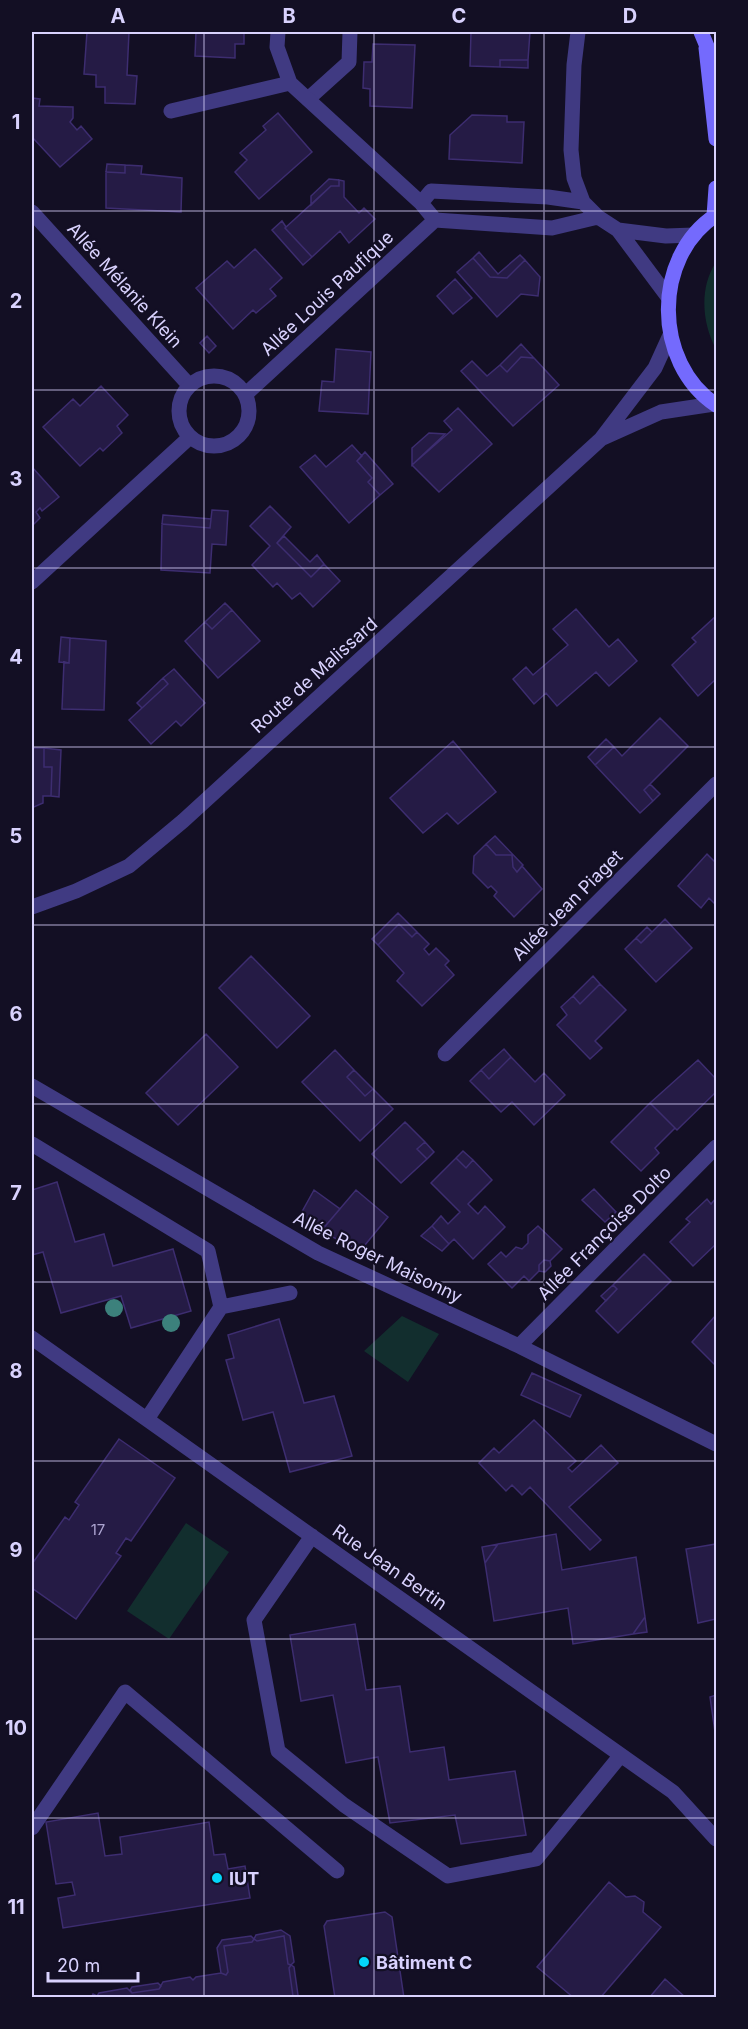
<svg xmlns="http://www.w3.org/2000/svg" width="748" height="2029" font-family="Inter,sans-serif">
	<style>
		.green { fill: #122e2e }
		.building { fill: #251b45; stroke: #3d2d70; stroke-width: 1.5 }
		.lines { fill: none; stroke-linecap: round; stroke-linejoin: round }
		.service { stroke: #403a82; stroke-width: 15 }
		.pedestrian { stroke: #403a82; stroke-width: 15 }
		.minor { stroke: #403a82; stroke-width: 15 }
		.tertiary { stroke: #403a82; stroke-width: 15 }
		.secondary { stroke: #746afd; stroke-width: 15 }
		.tree { fill: #3c817c }
		.grid { fill: none; stroke: #d9d2fe; stroke-width: 1.5; stroke-opacity: 0.55 }
		.poi-dot { fill: #03d6f9; stroke: #130f24; stroke-width: 2 }
		.labels { text-anchor: middle; dominant-baseline: central; stroke-width: 4.5; stroke-linejoin: round; paint-order: stroke }
		.number-label { font-size: 15px; fill: #aca4d0 }
		.street-label { font-size: 18px; fill: #d9d2fe; stroke: #130f24 }
		.poi-label { font-size: 18px; font-weight: bold; fill: #d9d2fe; stroke: #130f24; text-anchor: start }
		.neatline { fill: none; stroke: #d9d2fe; stroke-width: 2 }
		.grid-label { font-size: 20px; text-anchor: middle; font-weight: bold; fill: #d9d2fe }
	</style>
	<rect width="100%" height="100%" fill="#130f24"/>
	<path class="green" d="M716,262v87c-14,-26 -17,-61 0,-87z
		M402,1316l37,18 -31,48 -44,-31z
		M186,1523l43,29 -60,87 -42,-28z"/>
	<path class="building" d="M87,32h42l-2,43 10,1 -2,28 -30,-1v-16h-9v-12l-12,-1z
		M196,32h48v12h-9v14l-40,-2z
		M471,32h59l-2,28h-28v7l-30,-1z
		M373,44l42,1 -3,63 -42,-2v-17l-7,-1 1,-26h8z
		M500,60h28v8l-28,-1z
		M32,98l8,1 -1,7 34,1v11l-3,4 7,8 4,-4 11,13 -32,28 -28,-30z
		M278,113l34,39 -53,47 -24,-27 12,-12 -7,-7 26,-23 -3,-4z
		M472,115l35,1v6h17l-2,41 -73,-4 1,-24z
		M107,164l18,1v8l-19,-1z
		M125,165l17,1 -1,8 41,4 -1,34 -75,-4v-36l19,1z
		M329,179l10,1v6h-8l-20,19v-9z
		M339,180l5,1v16l15,16 5,-5 11,11 -26,24 -9,-12 -28,26 -27,-29 46,-42h8z
		M282,221l4,6 -1,1 27,29 -9,8 -31,-35z
		M255,249l27,29 -12,11 6,7 -20,17 -3,-3 -20,19 -37,-41 31,-27 7,7z
		M479,252l19,22 22,-19 5,5 -18,18 -17,-1 -17,-19z
		M473,258l17,19 17,1 18,-18 15,17 -2,19 -17,-2 -24,23 -40,-45z
		M455,279l17,19 -19,16 -16,-18z
		M207,336l9,10 -7,7 -9,-10z
		M521,344l13,14 -13,-1 -14,15 -7,-7z
		M336,349l35,3 -3,62 -49,-3 3,-30 12,1z
		M521,357l13,1 25,27 -46,41 -52,-55 11,-10 15,15 13,-11 7,7z
		M101,386l27,29 -11,11 5,7 -19,18 -3,-3 -20,18 -37,-39 30,-28 7,7z
		M458,408l34,36 -53,48 -27,-27 40,-35 -8,-9z
		M429,433l16,1 -33,31v-17z
		M352,445l10,11 -5,5 15,17 -4,4 12,13 -31,28 -49,-56 15,-12 11,12z
		M365,452l28,32 -13,11 -12,-13 4,-4 -15,-17z
		M32,467l27,30 -17,14 -2,-3 -4,4 4,6 -8,8z
		M270,506l21,21 -14,16 34,34 13,-13 16,17 -27,26 -13,-14 -8,6 -15,-16 -4,4 -21,-22 18,-19 -20,-20z
		M212,510l16,1 -2,34 -14,-1 -2,29 -49,-3 1,-46 48,4z
		M163,515l48,4 -1,9 -48,-4z
		M284,536l26,26 7,-7 7,9 -13,13 -34,-34z
		M225,603l7,7 -20,19 -7,-7z
		M576,609l33,38 9,-8 19,22 -28,25 -13,-14 -39,34 -11,-13 -12,11 -21,-25 13,-12 7,8 35,-30 -15,-16z
		M232,610l28,31 -42,37 -33,-37 20,-19 7,7z
		M716,616v63l-18,17 -26,-31 24,-23 -4,-4z
		M61,637l9,1 -1,25 -10,-1z
		M70,638l36,3 -2,69 -42,-1 2,-47 5,1z
		M174,669l31,34 -24,23 -5,-5 -25,23 -22,-24 39,-36 -5,-6z
		M163,678l5,6 -26,24 -5,-5z
		M660,718l28,28 -44,44 9,11 -13,12 -45,-48 19,-18 8,9z
		M32,731l1,4v13h11v19h8l-1,29h-8v7l-9,4 -2,-1z
		M606,739l8,8 -19,18 -7,-8z
		M453,741l43,51 -38,32 -11,-11 -24,20 -33,-35z
		M44,748l17,2 -2,47 -8,-1 1,-29h-8z
		M650,784l10,10 -7,7 -9,-11z
		M495,836l28,29 -6,7 -4,-5 -1,-12h-16l-10,-11z
		M486,844l10,11h16l1,12 4,5 5,-6 20,23 -28,28 -20,-21 3,-4 -6,-6 -3,2 -15,-15 1,-17z
		M707,854l9,9v42l-7,-7 -8,10 -23,-22z
		M398,913l19,19 -5,5 -13,-13 -21,21 -6,-6z
		M665,919l27,29 -36,34 -31,-33 11,-11 5,5z
		M399,924l13,13 5,-5 12,12 -5,5 5,6 7,-7 13,13 -4,4 9,10 -32,31 -25,-25 7,-8 -26,-28z
		M647,927l5,5 -11,11 -5,-5z
		M251,956l59,60 -33,32 -58,-60z
		M593,976l7,8 -20,20 -7,-8z
		M600,984l26,26 -31,31 7,7 -12,11 -33,-34 10,-10 -6,-8 12,-11 7,8z
		M206,1034l32,33 -60,58 -32,-32z
		M504,1049l7,8 -22,22 -8,-9z
		M335,1050l19,20 -7,7 18,19 8,-7 20,20 -33,32 -58,-59z
		M511,1057l24,25 9,-9 21,22 -31,30 -22,-23 -11,10 -31,-31 11,-11 8,9z
		M698,1060l18,19v13l-39,38 -27,-27z
		M354,1070l19,19 -8,7 -18,-19z
		M650,1103l25,25 -20,20 4,5 -18,18 -30,-29z
		M405,1122l20,20 -8,7 10,10 -26,24 -29,-29z
		M425,1142l9,10 -7,7 -10,-10z
		M463,1151l10,9 -7,8 -10,-10z
		M456,1158l10,10 7,-8 19,20 -24,24 10,10 7,-8 20,21 -32,32 -19,-20 -5,5 -17,-18 9,-10 7,8 12,-12 -29,-29z
		M57,1182l18,60 29,-8 9,32 60,-17 18,62 -60,17 -10,-32 -60,17 -18,-61 -11,3v-65z
		M594,1189l22,23 -11,10 -23,-22z
		M314,1190l26,19 -19,22 -23,-12z
		M356,1190l32,27 -28,34 -39,-20z
		M716,1198v46l-23,22 -23,-24 20,-20 -4,-3 21,-20 4,5z
		M432,1226l17,18 -7,7 -21,-15z
		M538,1226l24,23 -12,12 -6,-1 -5,5v6l-10,10 -5,-5 -12,12 -24,-24 13,-12 5,5 10,-10 6,2 6,-6v-8z
		M644,1254l27,27 -53,52 -22,-22 21,-22 -4,-4z
		M544,1260l6,1 1,5 -6,6 -6,-1v-6z
		M613,1285l4,4 -11,12 -5,-5z
		M716,1315v51l-24,-24z
		M279,1319l25,84 30,-7 18,60 -62,16 -17,-60 -30,8 -17,-60 8,-2 -6,-23z
		M532,1373l49,22 -11,22 -49,-22z
		M534,1420l42,41 -8,7 4,4 29,-27 17,18 -49,44 32,33 -11,10 -60,-63 -8,8 -10,-10 -6,6 -27,-28 15,-15 5,5z
		M119,1439l56,39 -44,63 -5,-3 -10,15 5,3 -45,63 -44,-31v-24l33,-47 4,3 10,-15 -4,-3z
		M556,1534l6,36 74,-13 9,60 -12,17 -60,10 -5,-36 -74,13 -9,-58 13,-19z
		M498,1544l-13,19 -3,-16z
		M716,1544v75l-18,4 -12,-74z
		M645,1617l2,15 -14,2z
		M355,1624l11,66 34,-4 10,66 34,-5 5,33 66,-9 11,64 -65,9 -6,-29 -65,8 -12,-66 -32,6 -13,-68 -32,6 -11,-66z
		M716,1695v44l-6,-42z
		M98,1813l7,43 17,-2 -2,-17 89,-15 5,33 11,-1 3,15 17,-3 5,32 -187,30 -5,-30 17,-3 -3,-13 -16,2 -10,-62z
		M609,1882l17,15 9,-1 9,6 -1,10 18,15 -61,71h-26l-37,-31z
		M385,1912l7,5 12,81h-69l-11,-72 3,-5z
		M281,1930l9,6 4,26 -3,3 -3,-1 -4,-28 -27,5 -3,-2 2,-4z
		M251,1936l3,3 -2,3 -28,4 4,26 -2,3 -5,-2 -4,-25 5,-8z
		M284,1936l4,28 3,1 -2,3 4,28 3,2h-205l2,-4 4,2 2,-3 28,-5 5,5 27,-4 4,-7 27,-5 3,3 3,-3 25,-4 5,2 2,-3 -4,-26 28,-4 2,-3 3,2z
		M291,1965l3,2 4,28 -2,3 -3,-2 -4,-28z
		M665,1979l21,19h-37z
		M158,1983l3,3 -2,3 -27,4 -2,-3 2,-3z"/>
	<g class="lines">
		<path class="service" d="M308,99l41,-37 1,-30
			M32,1144l176,107 13,56 -74,112
			M221,1307l69,-14
			M32,1338l641,454 43,47
			M312,1536l-58,84 24,131 66,54 104,71 88,-17 85,-104
			M32,1828l93,-136 212,179"/>
		<path class="pedestrian" d="M32,212l157,173"/>
		<path class="minor" d="M278,32l-1,15 13,36 131,120
			M578,32l-4,33 -3,85 3,28 9,24
			M171,111l119,-28
			M598,217l-46,11 -117,-8 -14,-17 10,-12 117,6 35,5 15,15 20,13 50,67
			M618,230l48,6 28,-1
			M179 411a35 35 0 1 1 70 0a35 35 0 1 1-70 0Z
			M246,394l189,-174
			M32,582l158,-145
			M445,1054l271,-270
			M32,1086l286,167 201,93 197,98
			M519,1346l197,-199"/>
		<path class="tertiary" d="M603,438l58,-26 53,-8
			M32,907l44,-16 53,-25 54,-45 418,-382 54,-71 15,-33"/>
		<path class="secondary" d="M701,32l10,24
			M706,48l10,91
			M716,215c-64,42 -63,148 0,190
			M714,216l2,-28"/>
	</g>
	<g class="tree">
		<circle cx="114" cy="1308" r="9"/>
		<circle cx="171" cy="1323" r="9"/>
	</g>
	<path class="grid" d="M204,32v1966M374,32v1966M544,32v1966M32,211h684M32,390h684M32,568h684M32,747h684M32,925h684M32,1104h684M32,1282h684M32,1461h684M32,1639h684M32,1818h684"/>
	<g class="poi-dot">
		<circle cx="217" cy="1878" r="6"/>
		<circle cx="364" cy="1962" r="6"/>
	</g>
	<g class="labels">
		<g class="number-label">
			<text x="98" y="1529">17</text>
		</g>
		<g class="street-label">
			<text transform="translate(125 285) rotate(48)">Allée Mélanie Klein</text>
			<text transform="translate(327 293) rotate(-43)">Allée Louis Paufique</text>
			<text transform="translate(314 675) rotate(-42)">Route de Malissard</text>
			<text transform="translate(567 905) rotate(-45)">Allée Jean Piaget</text>
			<text transform="translate(604 1233) rotate(-45)">Allée Françoise Dolto</text>
			<text transform="translate(378 1257) rotate(26)">Allée Roger Maisonny</text>
			<text transform="translate(390 1567) rotate(35)">Rue Jean Bertin</text>
		</g>
		<g class="poi-label">
			<text x="229" y="1878">IUT</text>
			<text x="376" y="1962">Bâtiment C</text>
		</g>
	</g>
	<rect width="748" height="2029" fill="none" stroke="#130f24" stroke-width="66"/>
	<path d="M48 1972v9h90v-9" fill="none" stroke="#d9d2fe" stroke-width="3"/>
	<text x="57" y="1972" font-size="18" fill="#d9d2fe" stroke="#130f24" stroke-width="4.5" paint-order="stroke">20 m</text>
	<rect x="33" y="33" width="682" height="1963" class="neatline"/>
	<g class="grid-label">
		<text x="118" y="23">A</text>
		<text x="289" y="23">B</text>
		<text x="459" y="23">C</text>
		<text x="630" y="23">D</text>
		<text x="16" y="129">1</text>
		<text x="16" y="308">2</text>
		<text x="16" y="486">3</text>
		<text x="16" y="664">4</text>
		<text x="16" y="843">5</text>
		<text x="16" y="1021">6</text>
		<text x="16" y="1200">7</text>
		<text x="16" y="1378">8</text>
		<text x="16" y="1557">9</text>
		<text x="16" y="1735">10</text>
		<text x="16" y="1914">11</text>
	</g>
</svg>
